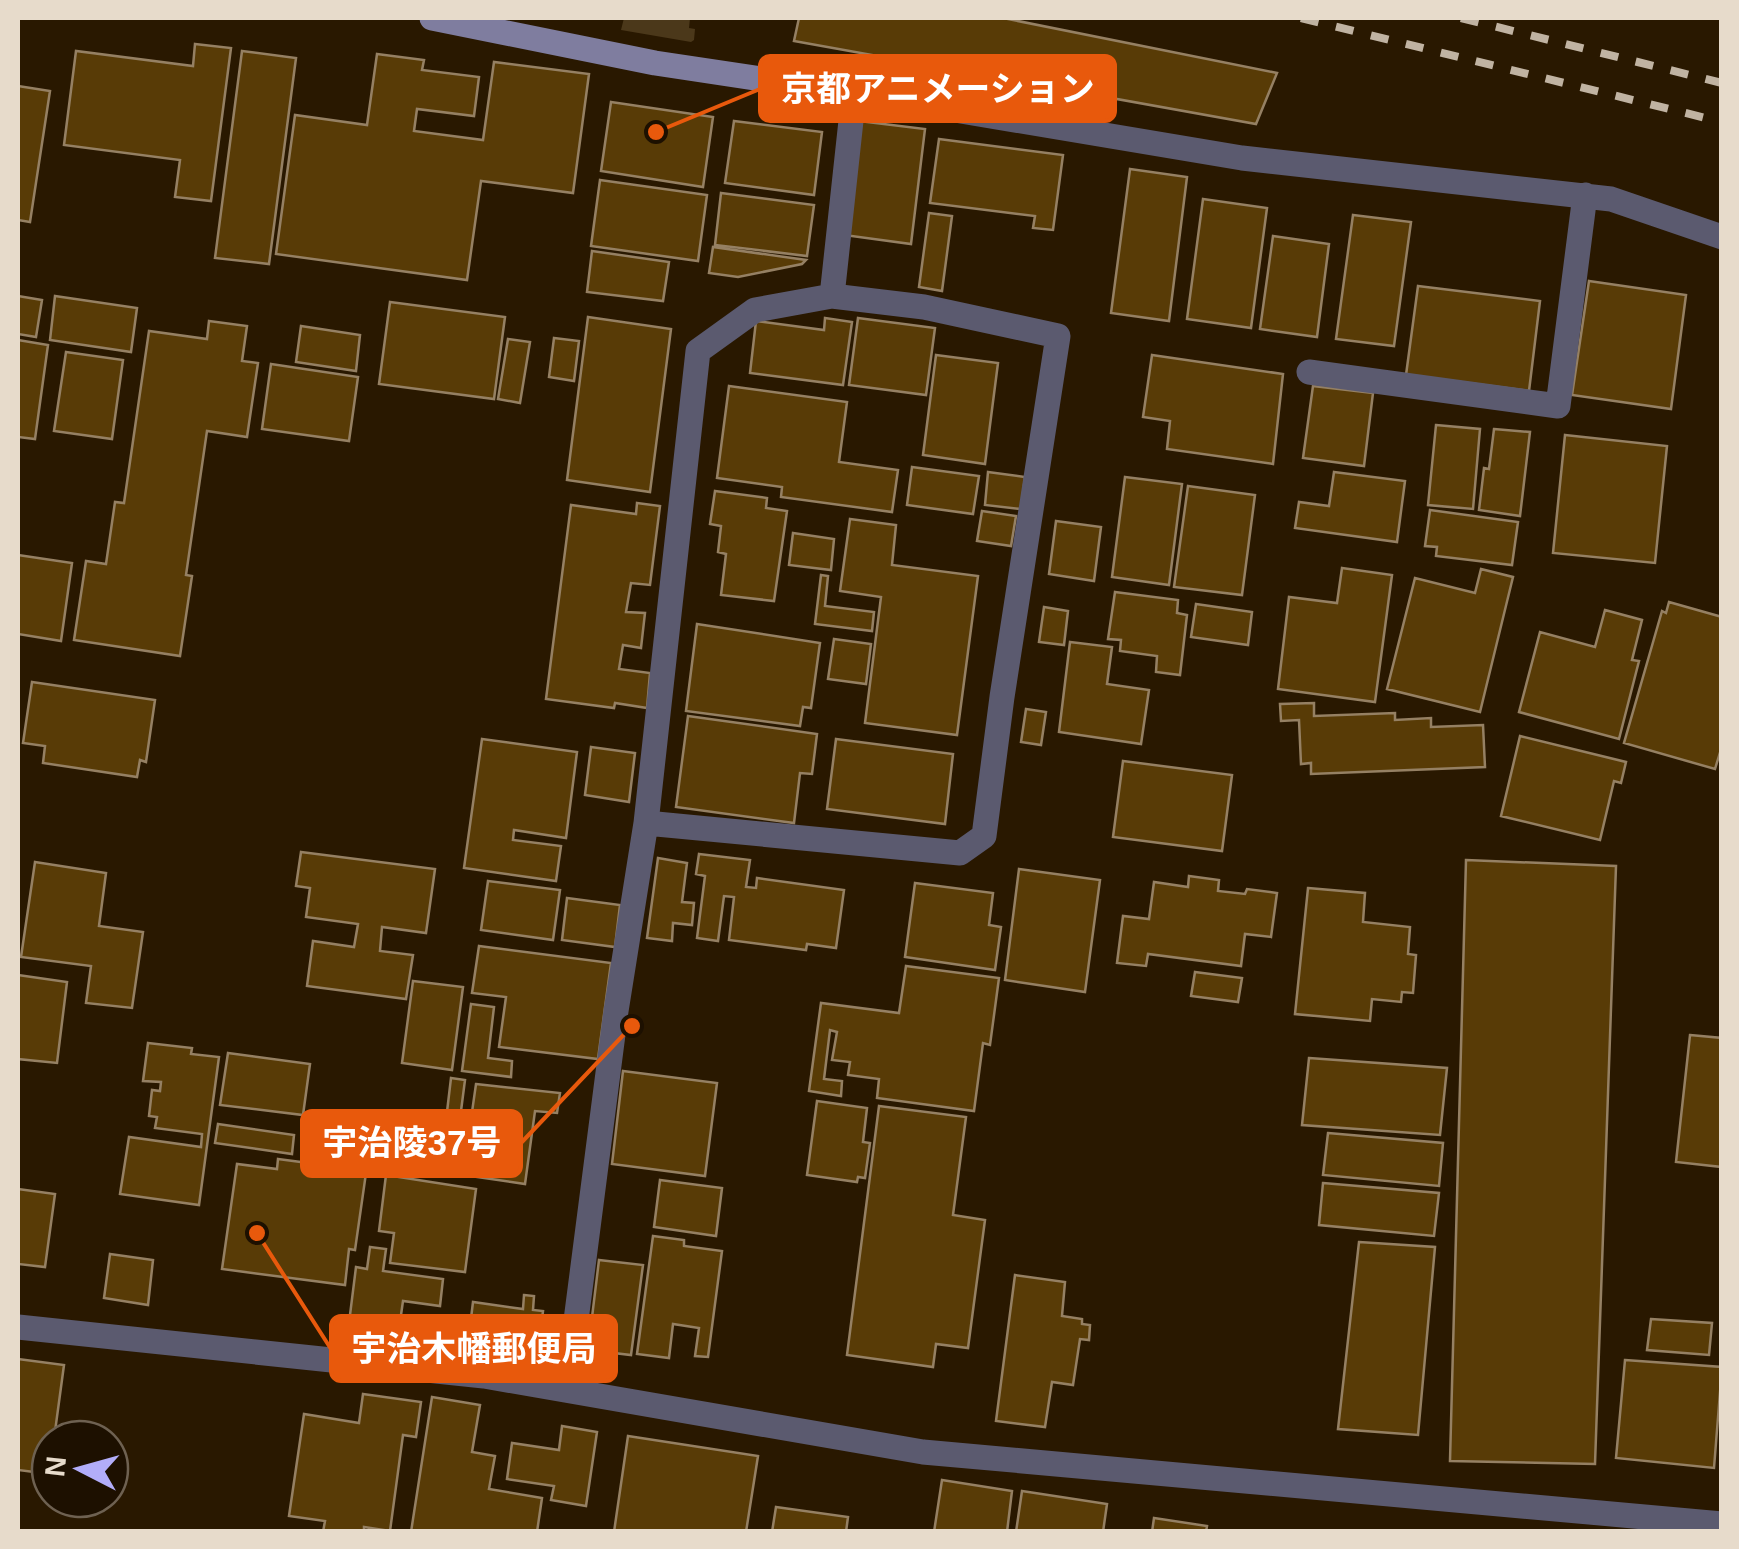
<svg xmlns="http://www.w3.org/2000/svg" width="1739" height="1549" font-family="Helvetica,'Noto Sans JP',sans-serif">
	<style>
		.green { fill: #4b381a }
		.building { fill: #583b06; stroke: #958063; stroke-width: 2.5 }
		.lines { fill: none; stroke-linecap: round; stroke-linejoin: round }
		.minor { stroke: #5b5a6f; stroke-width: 25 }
		.secondary { stroke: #7f7d9f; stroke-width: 25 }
		.rail { stroke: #c0b3a2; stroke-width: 8; stroke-dasharray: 18 18; stroke-linecap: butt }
		.leader { fill: none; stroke: #e8590c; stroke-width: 4 }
		.callout-dot { fill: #e8590c; stroke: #1d1000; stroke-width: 4 }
		.callout { fill: #e8590c; stroke: #e8590c; stroke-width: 4 }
		.callout-label { font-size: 35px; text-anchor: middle; font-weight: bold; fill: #fff }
	</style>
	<rect width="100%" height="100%" fill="#291800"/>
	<path class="green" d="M624,18h66l-1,10 6,1 -1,11 -3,2 -70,-12z"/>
	<path class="building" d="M799,18h204l274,55 -21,51 -462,-83z
		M195,44l36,4 -20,153 -36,-4 5,-37 -116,-15 12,-94 117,15z
		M242,51l54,7 -27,206 -54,-6z
		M377,54l47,6 -2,10 57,7 -5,39 -57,-7 -3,22 69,9 11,-78 95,12 -16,119 -92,-12 -14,99 -191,-26 19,-139 72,10z
		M18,86l32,5 -20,131 -12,-2z
		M611,102l102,15 -10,70 -102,-16z
		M734,121l88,11 -8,63 -89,-12z
		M859,121l66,8 -14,115 -67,-9z
		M939,139l124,16 -10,75 -20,-2 2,-12 -105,-13z
		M1130,169l57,8 -18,144 -58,-8z
		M600,180l107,15 -9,66 -107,-15z
		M721,193l93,12 -7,51 -92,-11z
		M1203,199l64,9 -16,120 -64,-9z
		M929,213l23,3 -10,75 -23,-4z
		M1353,215l58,7 -17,124 -58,-7z
		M1273,236l56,8 -12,93 -57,-8z
		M713,247l93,13 -4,4 -64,13 -29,-4z
		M592,251l77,11 -6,39 -76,-9z
		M1589,281l97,14 -15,114 -99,-14z
		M1418,286l122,15 -11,90 -123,-16z
		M18,296l24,4 -6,37 -18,-3z
		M55,296l82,12 -6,44 -81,-12z
		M390,302l115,15 -11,82 -115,-15z
		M588,317l83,12 -21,163 -83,-12z
		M825,318l27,4 -9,63 -93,-12 6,-52 68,9z
		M858,318l77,10 -9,67 -77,-10z
		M209,321l38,5 -5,35 16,2 -11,74 -40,-6 -21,144 6,1 -12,80 -106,-16 12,-79 20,3 9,-62 9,1 25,-172 58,8z
		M301,326l59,9 -4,36 -60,-9z
		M554,338l25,3 -5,40 -25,-4z
		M508,339l22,3 -10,61 -22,-4z
		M18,340l30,5 -13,94 -17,-2z
		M66,352l57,8 -11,79 -58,-8z
		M936,355l62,8 -13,101 -62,-9z
		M1152,355l131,19 -10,90 -106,-15 3,-28 -27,-4z
		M271,364l87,13 -9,64 -87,-12z
		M729,386l118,16 -8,60 59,8 -6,42 -111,-15 1,-10 -65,-9z
		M1313,386l60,7 -9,73 -61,-8z
		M1436,425l44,4 -7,80 -45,-4z
		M1494,429l36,3 -10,84 -41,-6 5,-42 5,1z
		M1565,435l102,11 -12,117 -102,-10z
		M912,467l67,9 -6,38 -66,-9z
		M988,472l37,5 -4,32 -36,-4z
		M1334,472l71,9 -8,61 -102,-14 4,-26 30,4z
		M1125,477l57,7 -13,101 -57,-8z
		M1188,486l67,9 -13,100 -68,-8z
		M715,491l52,7 -1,10 21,3 -13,90 -53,-6 5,-41 -8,-2 3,-26 -11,-2z
		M637,503l23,3 -10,79 -19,-2 -5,29 19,1 -4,35 -18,-3 -4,24 31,4 -3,35 -32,-5 -1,5 -68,-9 25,-194 65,9z
		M1430,510l88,12 -6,43 -76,-9 1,-9 -12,-1z
		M982,511l34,5 -5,30 -34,-5z
		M850,519l46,6 -4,40 86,11 -21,159 -92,-12 16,-126 -41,-6z
		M1056,521l45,6 -7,54 -45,-7z
		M793,533l41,6 -3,31 -42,-5z
		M18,555l54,8 -11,78 -43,-7z
		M1342,568l50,7 -17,127 -97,-13 11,-92 48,6z
		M1481,569l32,8 -33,135 -93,-23 28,-111 60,15z
		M821,575l7,1 -3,30 49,6 -2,19 -57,-7z
		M1115,592l63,8 -1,13 10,2 -7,60 -24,-3 1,-16 -37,-5 1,-11 -13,-1z
		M1669,602l53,15v129l-7,23 -91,-26 38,-132 4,2z
		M1196,604l56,8 -4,33 -57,-8z
		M1044,607l24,4 -4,34 -25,-3z
		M1605,610l37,10 -10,40 7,1 -20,78 -100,-27 21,-80 55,15z
		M697,624l123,19 -9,65 -8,-1 -3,19 -114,-15z
		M834,639l37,5 -5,40 -38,-5z
		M1070,642l42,5 -5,37 42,6 -8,54 -82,-12z
		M32,682l123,18 -9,62 -6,-2 -3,17 -94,-14 2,-17 -22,-3z
		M1314,703v13l81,-3v7l36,-2v9l52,-2 2,42 -174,7v-11l-10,1 -2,-44 -18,1 -1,-17z
		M1026,709l20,3 -5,33 -20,-3z
		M688,716l129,18 -5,40 -12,-1 -6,50 -118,-16z
		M1520,736l106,26 -5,21 -7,-2 -14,59 -99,-24z
		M482,739l95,13 -11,86 -52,-8 -1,10 48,6 -5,35 -92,-13z
		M836,739l117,15 -8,70 -118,-15z
		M591,747l44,6 -6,49 -44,-7z
		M1123,761l109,14 -10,76 -109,-14z
		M301,852l134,17 -9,64 -44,-6 -2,24 33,4 -7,44 -99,-13 6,-45 41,6 4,-23 -52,-7 4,-29 -14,-2z
		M699,854l51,6 -4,27 10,1 1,-10 87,12 -8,58 -29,-4 -1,6 -77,-10 5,-43 -10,-1 -6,45 -21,-3 8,-62 -9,-2z
		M658,858l29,5 -5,39 12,1 -2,22 -19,-2 -1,18 -25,-3z
		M1466,860l150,6 -21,598 -145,-3z
		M35,862l71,11 -7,53 44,6 -11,76 -46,-5 5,-37 -70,-9z
		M1019,869l81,11 -15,112 -80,-12z
		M1189,876l30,4 -1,11 27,3 2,-5 30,4 -6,44 -26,-3 -4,32 -93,-12 -2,12 -29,-3 6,-47 26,3 5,-37 34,5z
		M488,881l72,9 -7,50 -72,-10z
		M915,883l78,10 -4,32 12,2 -6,43 -90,-13z
		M1308,888l57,5 -2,29 47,5 -2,27 8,1 -3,38 -11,-1 -1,10 -29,-3 -2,22 -75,-7z
		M567,898l53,7 -5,42 -53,-7z
		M479,946l132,17 -13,96 -99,-12 7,-50 -34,-4z
		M906,966l93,12 -9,67 -7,-2 -9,68 -97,-13 2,-19 -31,-4 2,-13 -18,-2 5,-28 -7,-2 -6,49 18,2 -1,15 -32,-5 12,-88 78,10z
		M1195,972l47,6 -4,24 -47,-6z
		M18,975l49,7 -10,81 -39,-4z
		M413,981l50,6 -11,83 -50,-7z
		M471,1004l23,3 -6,51 24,3 -1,16 -49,-6z
		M1690,1035l32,3v129l-46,-5z
		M148,1043l44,5 -1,6 28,3 -20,148 -79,-11 9,-57 72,10 1,-13 -47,-6 2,-11 -8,-1 3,-26 8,1 1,-9 -18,-1z
		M228,1053l82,11 -7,51 -83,-10z
		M1309,1058l138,10 -7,67 -138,-10z
		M623,1071l94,12 -12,93 -93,-12z
		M451,1078l14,2 -12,93 -13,-2z
		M476,1084l84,9 -3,20 -22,-2 -10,73 -62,-9z
		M817,1101l50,7 -4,34 7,1 -5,35 -7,-1 -1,5 -50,-7z
		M879,1106l87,11 -13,98 32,5 -17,128 -32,-4 -3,23 -86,-12z
		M218,1124l76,11 -2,19 -77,-11z
		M1328,1133l115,10 -4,43 -116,-11z
		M278,1159l61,8v-5l28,4 -12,84 -6,-1 -4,36 -123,-16 15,-105 40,5z
		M386,1175l90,14 -11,83 -75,-9 4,-30 -15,-2z
		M660,1180l62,8 -6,48 -62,-9z
		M1323,1183l116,10 -5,43 -115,-11z
		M18,1189l37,5 -10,73 -27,-3z
		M653,1236l31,4v6l38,5 -14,106 -13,-1 4,-28 -26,-4 -4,34 -32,-4z
		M1359,1242l76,5 -17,188 -80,-6z
		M370,1247l16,2 -3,22 60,8 -3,27 -37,-5 -3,21 -50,-7 6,-48 11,2z
		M110,1254l43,6 -5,45 -44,-7z
		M599,1260l44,5 -12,90 -43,-5z
		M1015,1275l50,7 -3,34 20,3v5l8,1 -1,15 -9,-1 -7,46 -21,-3 -7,45 -49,-6z
		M524,1295l10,1 -1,14 10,1 -6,49 -70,-9 6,-49 50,7z
		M1651,1319l61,4 -3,32 -62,-5z
		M18,1359l46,6 -10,74h-4v35l-32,-4z
		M1625,1360l97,7 -8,101 -98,-10z
		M363,1394l58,8 -5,35 -13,-2 -13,96 -26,-4v5h-41l2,-11 -36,-5 15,-102 55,9z
		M432,1397l48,8 -8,47 23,4 -6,33 53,9 -5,34h-126z
		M562,1426l35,6 -11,74 -35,-6 3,-14 -47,-7 5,-36 47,7z
		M628,1436l130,20 -12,76h-132z
		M942,1480l70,11 -5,41h-73z
		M1022,1491l85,13 -4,28h-87z
		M776,1507l72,10 -2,15h-74z
		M1154,1518l53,8 -1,6h-54z"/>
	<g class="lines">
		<path class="minor" d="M1309,372l249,34 27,-211
			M646,823l314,30 24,-17 18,-139 56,-361 -134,-29 -92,-11 22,-203 388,65 369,41 111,38
			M18,1327l466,49 439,76 799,72
			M567,1390l49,-379 30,-188 52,-472 57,-41 77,-14"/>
		<path class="secondary" d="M432,18l223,45 199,30"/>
		<path class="rail" d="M1301,18l421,104
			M1461,18l261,65"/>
	</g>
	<path class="leader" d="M656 132L760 89M632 1026L521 1143M257 1233L331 1349"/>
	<g class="callout-dot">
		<circle cx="656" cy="132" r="10"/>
		<circle cx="632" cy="1026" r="10"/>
		<circle cx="257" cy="1233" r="10"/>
	</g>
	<g class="callout">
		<rect x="760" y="56" width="355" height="65" rx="10"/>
		<rect x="302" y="1111" width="219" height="65" rx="10"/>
		<rect x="331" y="1316" width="285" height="65" rx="10"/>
	</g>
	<g class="callout-label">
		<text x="938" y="101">京都アニメーション</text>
		<text x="412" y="1155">宇治陵37号</text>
		<text x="474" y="1361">宇治木幡郵便局</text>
	</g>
	<rect width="1739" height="1549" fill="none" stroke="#e7dbcb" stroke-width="40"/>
	<g transform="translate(80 1469) rotate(276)"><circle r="48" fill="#1d1000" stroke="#6e6151" stroke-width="2.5"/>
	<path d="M0-8L18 38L0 25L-18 38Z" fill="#b2adf9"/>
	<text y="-15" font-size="28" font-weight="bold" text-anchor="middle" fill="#e7dbcb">N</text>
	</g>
</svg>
